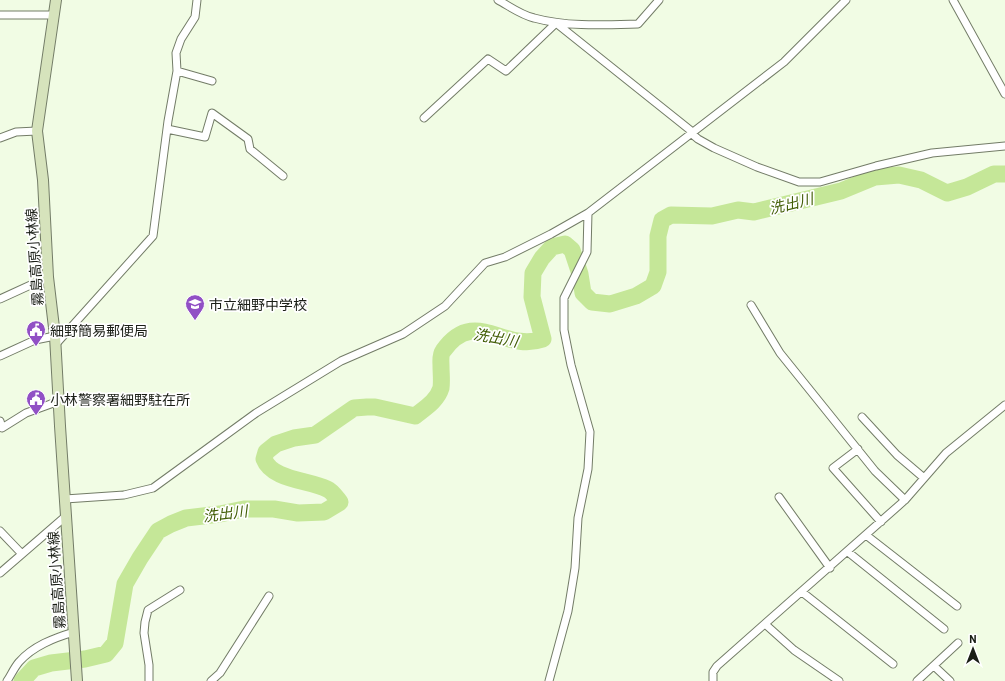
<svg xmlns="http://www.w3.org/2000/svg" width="1005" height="681" font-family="Barlow,'Noto Sans JP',sans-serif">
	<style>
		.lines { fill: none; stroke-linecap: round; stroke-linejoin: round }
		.river { stroke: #c5e798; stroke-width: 17 }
		.street-casing { stroke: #737c67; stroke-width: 9 }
		.secondary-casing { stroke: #737c67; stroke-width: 12 }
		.street { stroke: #fff; stroke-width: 7 }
		.secondary { stroke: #d6e3bc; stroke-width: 10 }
		.labels { text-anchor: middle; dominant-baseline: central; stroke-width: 3.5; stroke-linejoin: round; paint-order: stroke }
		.street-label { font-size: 14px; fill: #1a1e16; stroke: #fff }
		.poi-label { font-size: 14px; fill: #1a1e16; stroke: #fff; text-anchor: start }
		.water-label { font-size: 15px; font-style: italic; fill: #425e07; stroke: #fff }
	</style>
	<rect width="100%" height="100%" fill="#f1fce4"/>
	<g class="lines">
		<path class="river" d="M22,681l12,-13 17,-5 34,-4 21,-5 9,-11 10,-59 15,-26 18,-27 13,-7 15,-6 34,-4 24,-5h30l24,4 26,-1 15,-9 1,-1c-4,-5 -8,-11 -13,-13 -19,-9 -55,-9 -63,-30l2,-7 10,-8 18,-6 21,-3 39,-27 13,-1h8l40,9c10,-8 22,-15 26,-28 1,-7 0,-15 0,-22 0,-4 -1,-11 2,-15 32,-45 60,2 100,-12l-11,-42 1,-24 9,-15 10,-11 13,-3 7,6 8,24 3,19 9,9 18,2 26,-8 17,-10 5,-14v-36l4,-16 9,-5 41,1 26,-6 16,2 87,-21 34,-14 24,-2 22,5 26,13 20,-6 27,-13h11"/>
		<g class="street-casing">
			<path id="street" d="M498,0c11,6 23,15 36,18 33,9 70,7 104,6l21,-24
				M953,0l52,94
				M0,15h54
				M556,23l134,107 2,4 6,5 16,9 43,19 42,15h21l56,-16 56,-13 73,-7
				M177,71l35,10
				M424,118l64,-59 18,12 50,-48
				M167,129l38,8 7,-24 36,26 2,10 33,27
				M0,138l16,-6 21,-1
				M0,299l48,-22
				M751,305l29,48 95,118 30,29
				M56,344l97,-108 15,-115 9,-50 -1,-18 5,-14 14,-22 2,-17
				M0,356l35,-16 20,-4
				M862,417l35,38 27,23
				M0,421l2,7 24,-15 33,-12
				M858,449l-25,19 48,54
				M779,497l51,71
				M65,499l59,-4 29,-7 103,-75 85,-52 62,-27 42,-28 40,-43 20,-6 46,-23 37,-21
				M0,531l22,23
				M866,535l91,71
				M848,552l96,77
				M0,573l66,-57
				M802,592l91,72
				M765,624l29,26 45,31
				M934,666l16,15
				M7,681c4,-6 7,-13 12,-19 14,-16 35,-24 55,-30
				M149,681v-16l-5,-32 1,-11 3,-12 32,-20
				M211,681l9,-8 49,-77
				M549,681l19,-70 7,-43 3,-50 10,-49 2,-37 -19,-67 -7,-35v-32l23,-46 1,-39 196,-151 62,-62
				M713,681v-9l4,-6 188,-166 41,-47 59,-48
				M917,681l41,-38"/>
		</g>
		<g class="secondary-casing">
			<path id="secondary" d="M56,0l-19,131 6,49 5,97 7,59 5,90 17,255"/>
		</g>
		<use href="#street" class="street"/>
		<use href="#secondary" class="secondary"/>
	</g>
	<defs>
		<g id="school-pin" transform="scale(1)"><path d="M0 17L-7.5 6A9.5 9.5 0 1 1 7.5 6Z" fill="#9150c5" stroke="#fff"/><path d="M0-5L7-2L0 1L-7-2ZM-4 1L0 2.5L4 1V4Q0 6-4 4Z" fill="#fff"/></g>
		<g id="civic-pin" transform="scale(1)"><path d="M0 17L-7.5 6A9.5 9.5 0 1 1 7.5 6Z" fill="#9150c5" stroke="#fff"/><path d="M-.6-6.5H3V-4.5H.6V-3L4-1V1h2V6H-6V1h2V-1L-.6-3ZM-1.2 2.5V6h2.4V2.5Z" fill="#fff"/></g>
	</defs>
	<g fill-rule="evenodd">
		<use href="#school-pin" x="195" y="304"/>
		<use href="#civic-pin" x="36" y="330"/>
		<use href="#civic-pin" x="36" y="399"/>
	</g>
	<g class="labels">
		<g class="street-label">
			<text transform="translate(34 257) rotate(-94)">霧島高原小林線</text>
			<text transform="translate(56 580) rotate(-94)">霧島高原小林線</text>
		</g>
		<g class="poi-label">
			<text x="209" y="304">市立細野中学校</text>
			<text x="50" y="330">細野簡易郵便局</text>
			<text x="50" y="399">小林警察署細野駐在所</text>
		</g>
		<g class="water-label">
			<text transform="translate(791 203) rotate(-14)">洗出川</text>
			<text transform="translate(496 337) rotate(10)">洗出川</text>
			<text transform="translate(225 513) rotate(-7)">洗出川</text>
		</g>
	</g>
	<g transform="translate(973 649)" stroke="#ffffff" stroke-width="3" paint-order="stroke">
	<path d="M0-3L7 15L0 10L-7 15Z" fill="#1a1e16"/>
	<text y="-6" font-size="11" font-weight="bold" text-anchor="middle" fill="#1a1e16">N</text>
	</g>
</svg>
